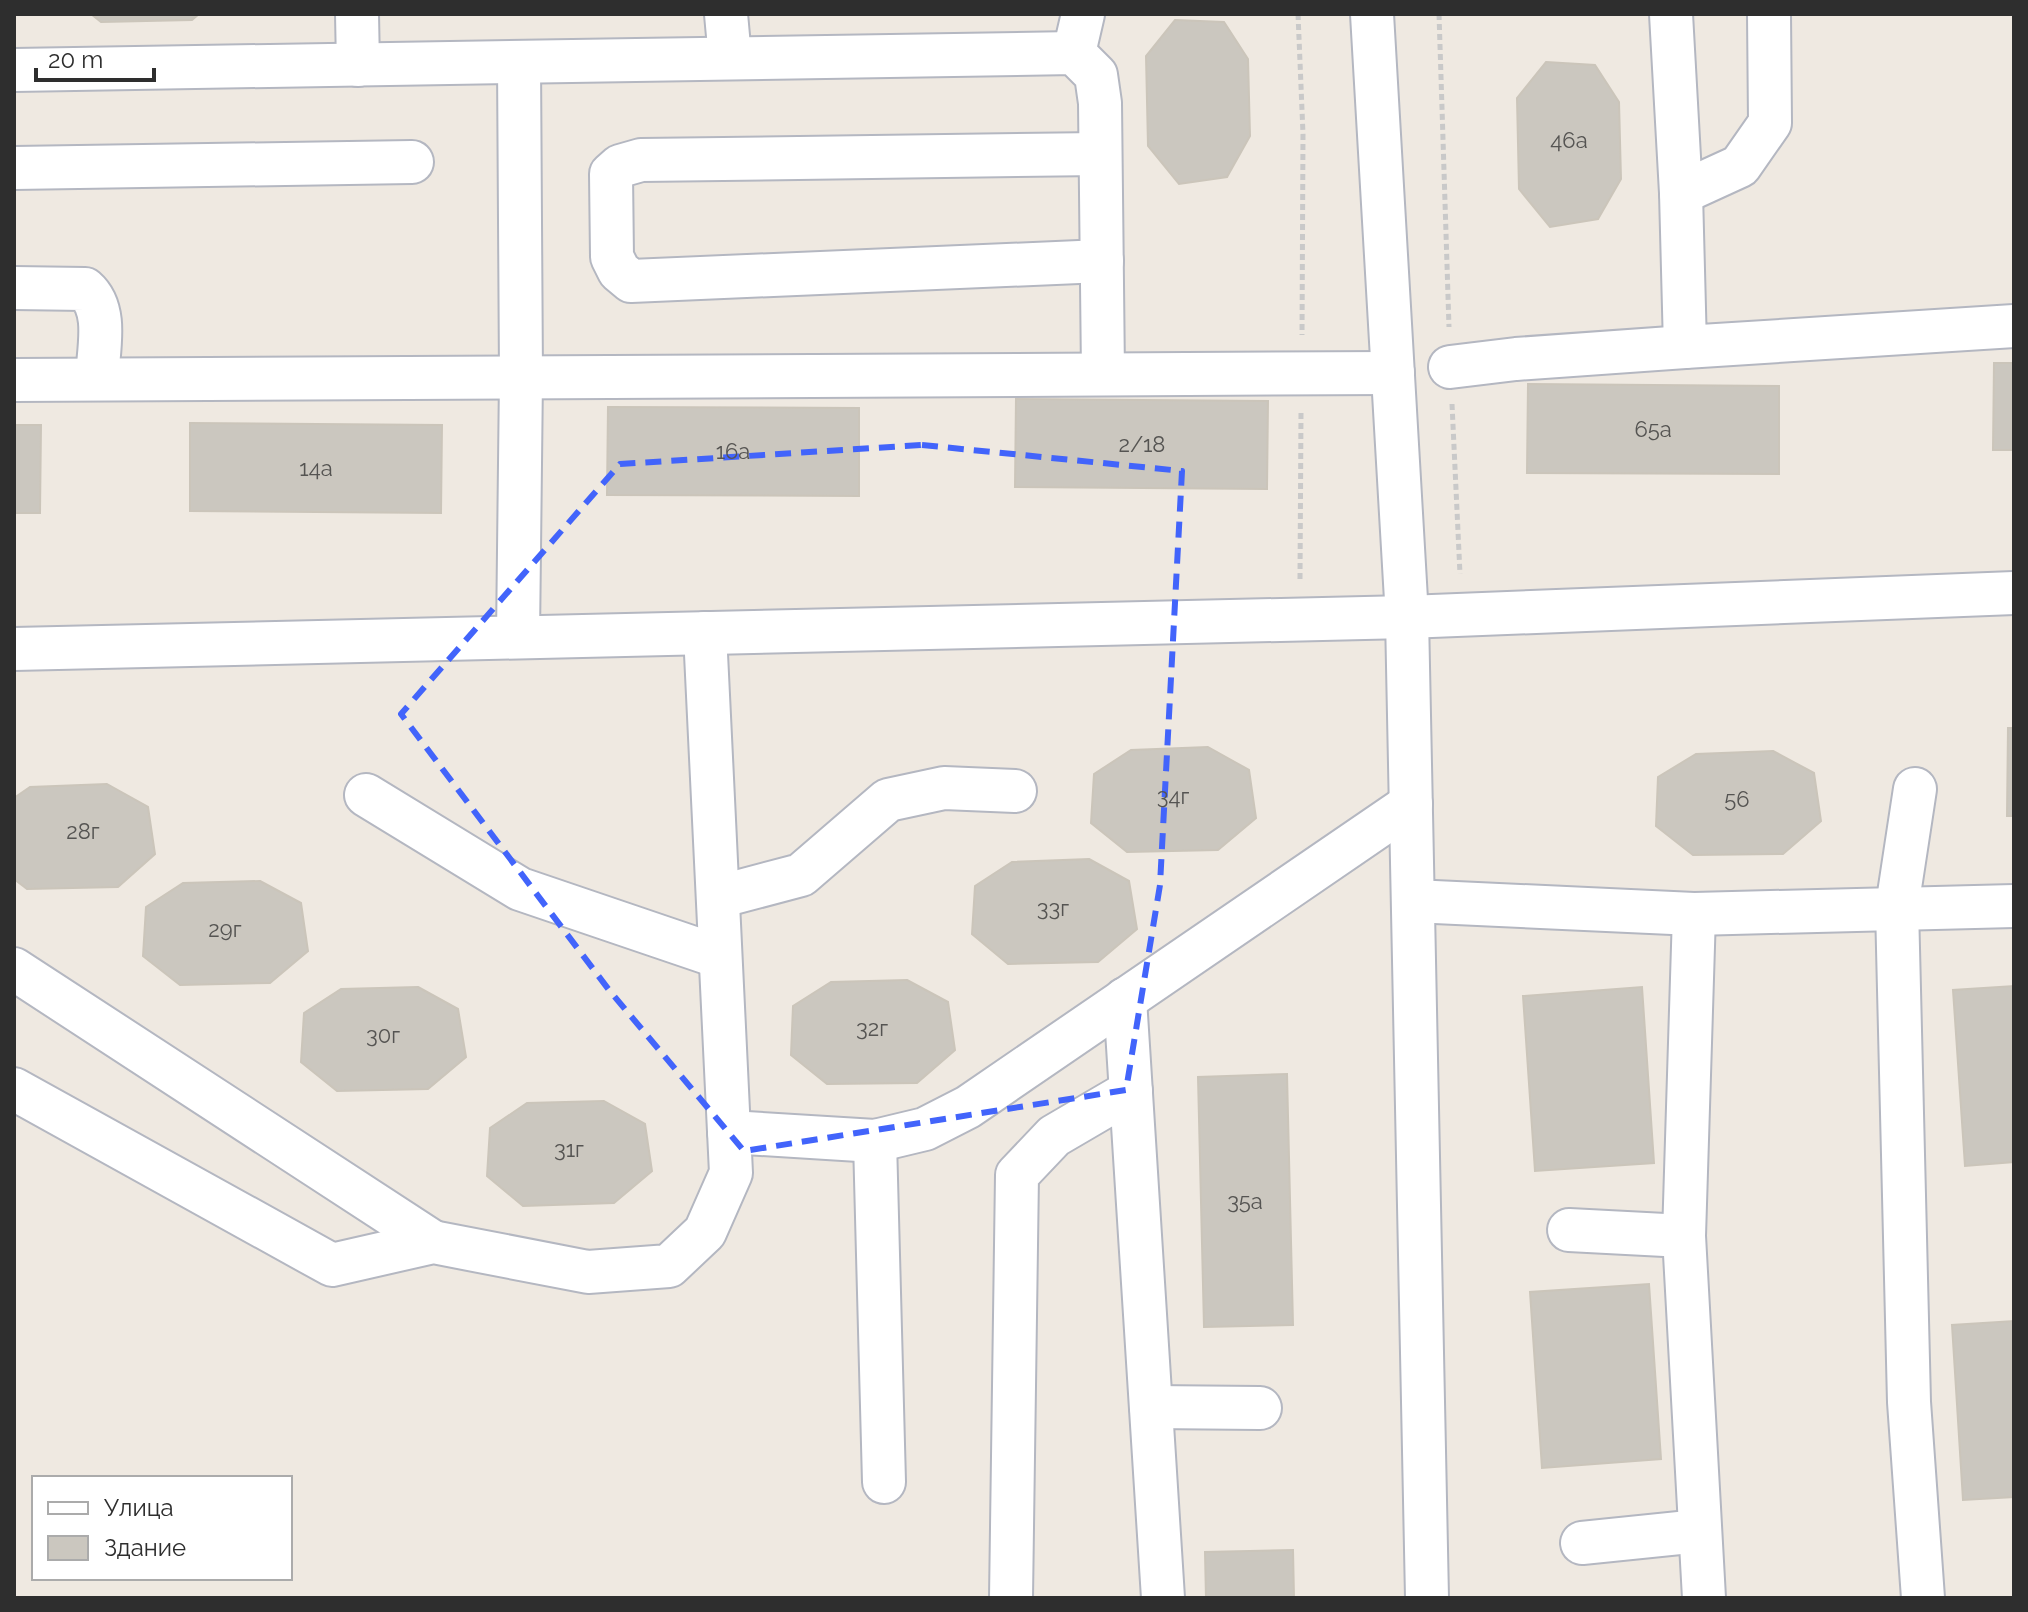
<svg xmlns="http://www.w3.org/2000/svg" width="2028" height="1612" viewBox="0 0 2028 1612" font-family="Raleway,sans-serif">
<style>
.building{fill:#cbc7bf;stroke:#cbc5ba;stroke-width:2}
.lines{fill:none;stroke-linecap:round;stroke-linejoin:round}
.minor-casing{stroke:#b4b7c1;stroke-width:46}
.path{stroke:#c9c9c9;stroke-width:5;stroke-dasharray:6 4;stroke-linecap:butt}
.minor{stroke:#fff;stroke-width:42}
.marked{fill:none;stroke:#4264fb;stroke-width:6;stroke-dasharray:16 10;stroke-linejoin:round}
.labels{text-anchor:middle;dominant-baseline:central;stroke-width:8;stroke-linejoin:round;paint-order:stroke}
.number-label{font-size:22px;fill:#555452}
</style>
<rect width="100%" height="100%" fill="#efe9e1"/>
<g class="building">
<path d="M91 14H199L192 20 101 22Z"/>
<path d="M1175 20 1224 22 1248 59 1250 136 1227 177 1179 184 1148 146 1146 56Z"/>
<path d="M1546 62 1595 65 1619 102 1621 179 1598 219 1550 227 1519 189 1517 98Z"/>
<path d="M1994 363H2014V450H1993Z"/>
<path d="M1528 384 1779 386V474L1527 473Z"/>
<path d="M1016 399 1268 401 1267 489 1015 487Z"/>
<path d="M608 407 859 408V496L607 495Z"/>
<path d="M190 423 442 425 441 513 190 511Z"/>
<path d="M14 425H41L40 513H14Z"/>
<path d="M2008 728H2014V816H2007Z"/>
<path d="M1208 747 1249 770 1256 818 1218 850 1127 852 1091 823 1094 774 1131 750Z"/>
<path d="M1773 751 1814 773 1821 821 1783 854 1693 855 1656 826 1658 777 1696 754Z"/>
<path d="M107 784 148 807 155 854 118 887 27 889 14 879V798L30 787Z"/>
<path d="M1089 859 1129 881 1137 929 1098 962 1008 964 972 934 975 886 1012 862Z"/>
<path d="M260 881 301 903 308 951 270 983 180 985 143 956 146 907 183 883Z"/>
<path d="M907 980 948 1002 955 1050 917 1083 827 1084 791 1055 793 1006 831 982Z"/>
<path d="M2014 986V1162L1965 1166 1953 990Z"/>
<path d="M418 987 458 1009 466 1057 428 1089 337 1091 301 1062 304 1013 341 989Z"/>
<path d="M1642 987 1654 1163 1535 1171 1523 996Z"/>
<path d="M1287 1074 1293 1325 1204 1327 1198 1077Z"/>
<path d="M604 1101 645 1124 652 1171 614 1203 523 1206 487 1176 490 1128 527 1103Z"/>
<path d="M1649 1284 1661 1459 1542 1468 1530 1292Z"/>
<path d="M2014 1321V1497L1963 1500 1952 1325Z"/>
<path d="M1293 1550 1294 1598H1206L1205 1552Z"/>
</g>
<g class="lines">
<defs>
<g id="minor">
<path d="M357 14 358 65"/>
<path d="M726 14 730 58"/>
<path d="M1372 14 1407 617 1427 1598"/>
<path d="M1671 14 1681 193 1685 347 2014 326"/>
<path d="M1074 53 1083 14"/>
<path d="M14 70 1074 53 1096 75 1100 103 1103 374"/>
<path d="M1100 154 641 160 620 166 611 174 612 257 619 271 631 281 1102 261"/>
<path d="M14 168 412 162"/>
<path d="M1681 193 1740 166 1770 123 1769 14"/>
<path d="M14 288 85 289C109 310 98 350 97 379"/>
<path d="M1450 367 1516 359 1685 347"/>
<path d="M14 380 1393 373"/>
<path d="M518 637 521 377 519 62"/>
<path d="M14 649 1407 617 2014 593"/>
<path d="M1915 789 1897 907 1909 1402 1923 1598"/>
<path d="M366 795 520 889 720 957"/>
<path d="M718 897 801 875 888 800 944 788 1015 791"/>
<path d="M1413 901 1694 914 2014 906"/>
<path d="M1694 914 1684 1236 1704 1598"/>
<path d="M14 969 433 1242"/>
<path d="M1125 999 1163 1598"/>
<path d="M14 1089 332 1265 433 1242 588 1272 669 1266 705 1232 731 1173 705 633"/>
<path d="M729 1132 875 1141 925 1129 968 1107 1411 804"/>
<path d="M875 1141 884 1482"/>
<path d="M1569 1230 1684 1236"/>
<path d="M1151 1407 1260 1408"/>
<path d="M1582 1543 1699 1531"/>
<path d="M1011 1598 1017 1175 1054 1136 1131 1091"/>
</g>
</defs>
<use href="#minor" class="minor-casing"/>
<g class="path">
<path d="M1298 14 1303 134 1302 335"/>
<path d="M1439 14 1449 327"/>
<path d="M1452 404 1460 574"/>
<path d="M1300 579 1301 413"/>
</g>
<use href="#minor" class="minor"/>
</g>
<path class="marked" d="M922 445 1182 471 1160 885 1126 1090 744 1151 609 990 401 714 620 464Z"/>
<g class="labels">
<g class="number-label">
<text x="1569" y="140">46а</text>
<text x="1653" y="429">65а</text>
<text x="1142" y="444">2/18</text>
<text x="733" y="451">16а</text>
<text x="316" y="468">14а</text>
<text x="1173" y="796">34г</text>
<text x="1737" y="799">56</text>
<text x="83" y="831">28г</text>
<text x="1053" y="908">33г</text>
<text x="225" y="929">29г</text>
<text x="872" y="1028">32г</text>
<text x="383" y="1035">30г</text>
<text x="569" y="1149">31г</text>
<text x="1245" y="1201">35а</text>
</g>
</g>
<rect width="2028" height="1612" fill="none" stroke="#2e2e2e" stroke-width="32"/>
<rect x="32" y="1476" width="260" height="104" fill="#ffffff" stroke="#ababab" stroke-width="2"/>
<rect x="48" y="1502" width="40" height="12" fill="#ffffff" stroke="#ababab" stroke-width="2"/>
<text x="104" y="1516" font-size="24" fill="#2e2e2e">Улица</text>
<rect x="48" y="1536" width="40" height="24" fill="#cbc7bf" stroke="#ababab" stroke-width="2"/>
<text x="104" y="1556" font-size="24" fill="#2e2e2e">Здание</text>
<path d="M36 68v12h118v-12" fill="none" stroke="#2e2e2e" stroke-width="4"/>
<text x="48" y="68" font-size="24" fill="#2e2e2e" stroke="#ffffff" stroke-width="6" paint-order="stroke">20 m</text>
</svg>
